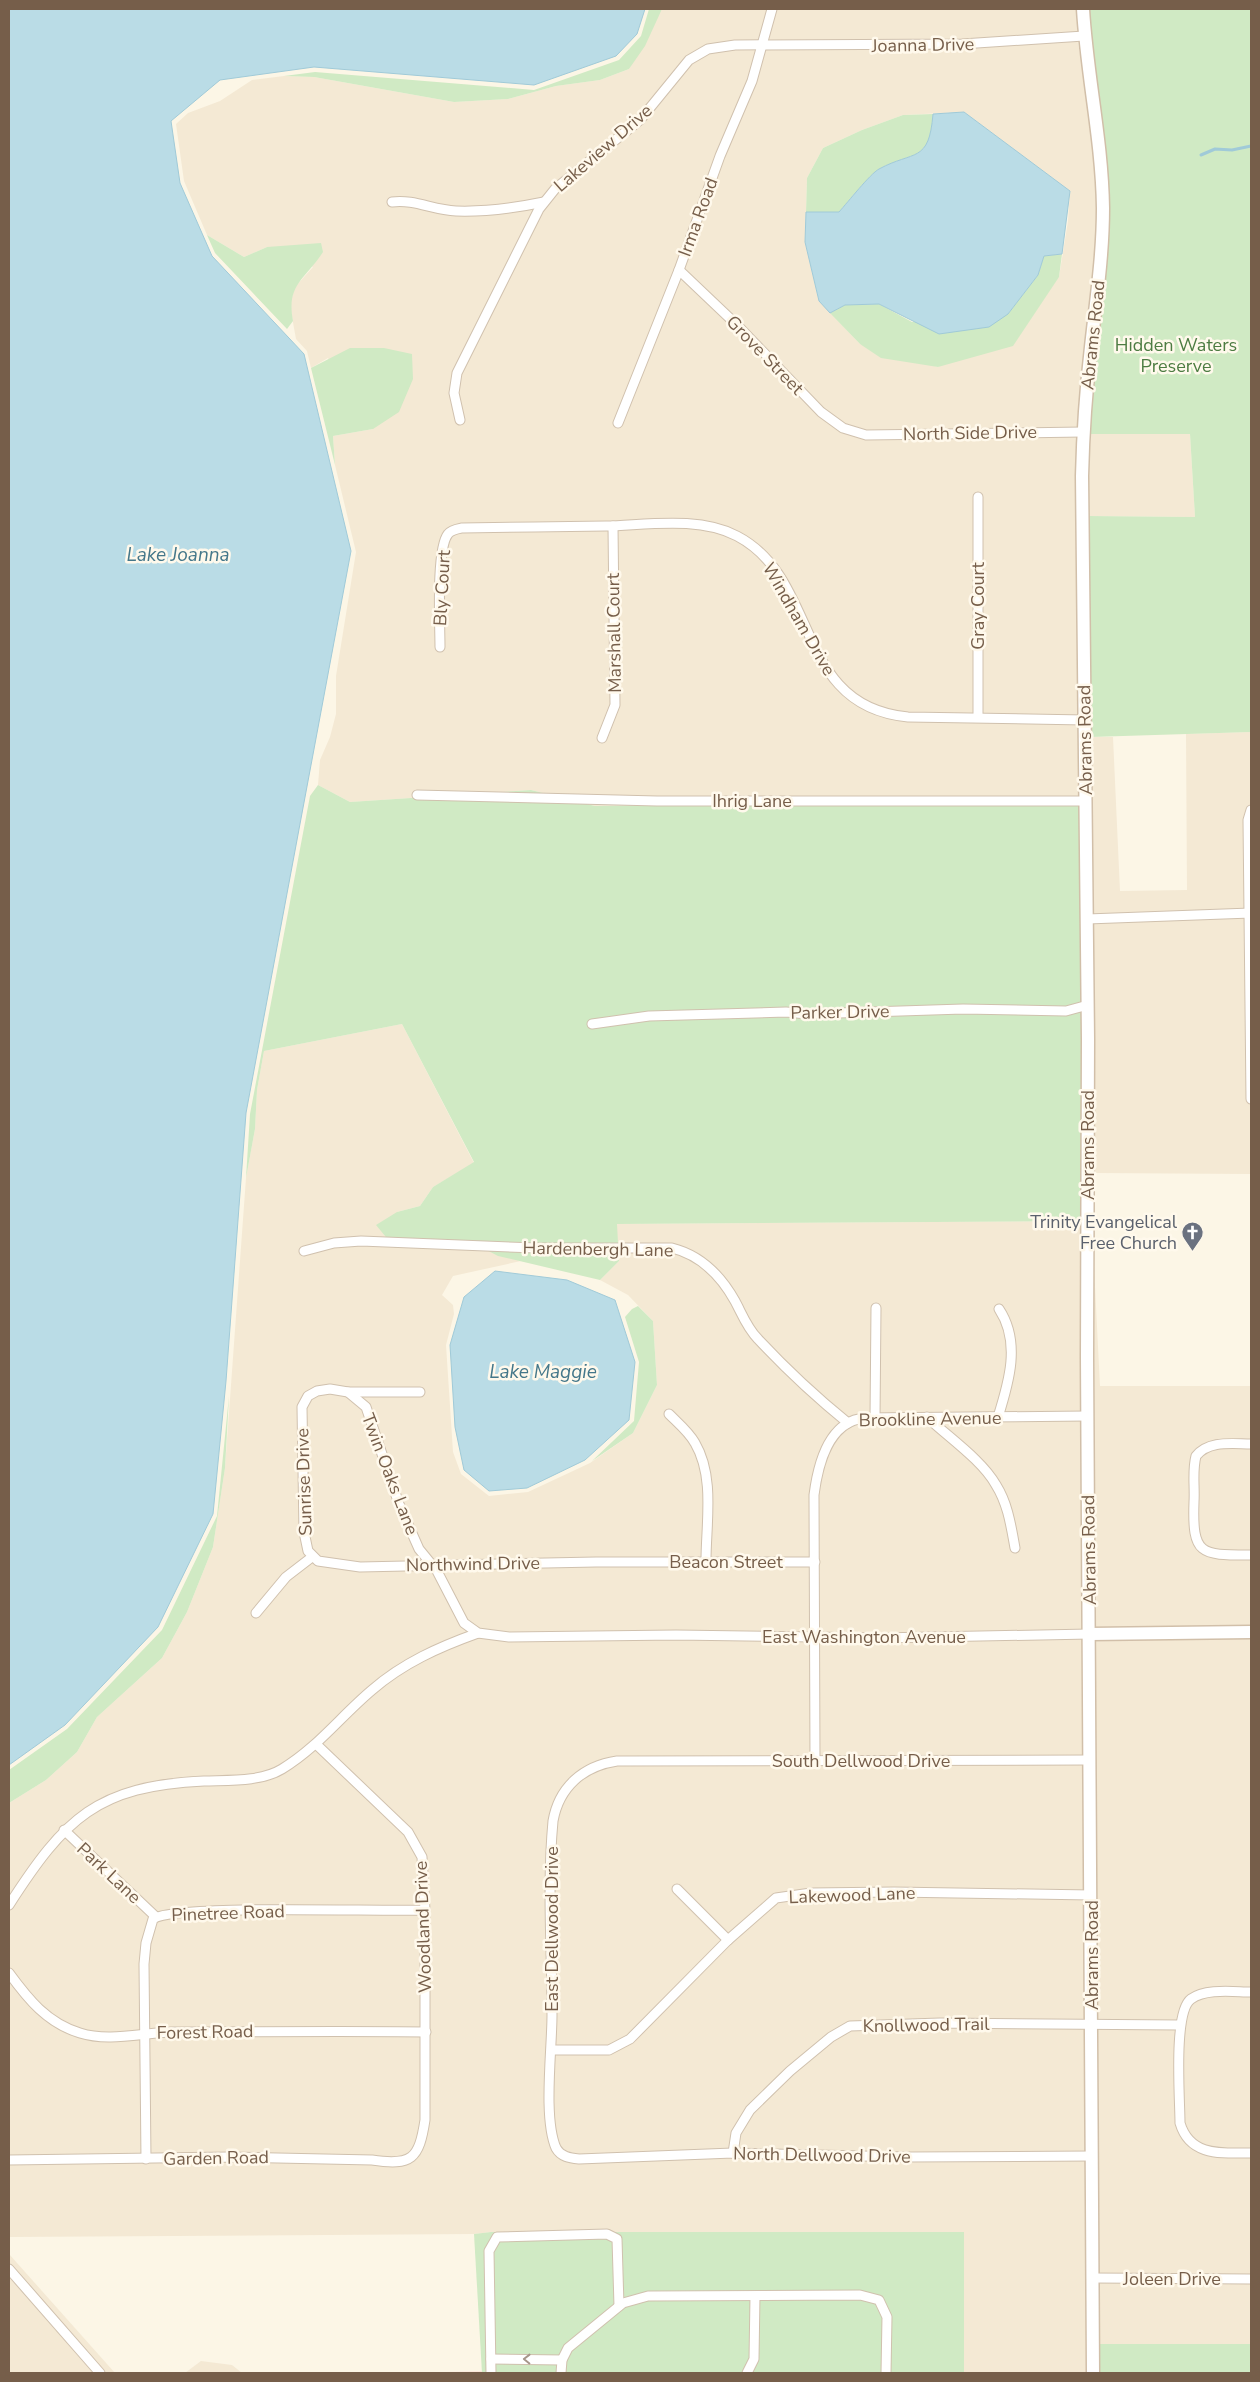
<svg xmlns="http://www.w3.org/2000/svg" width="1260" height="2382" viewBox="0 0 1260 2382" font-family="'Nunito Sans',sans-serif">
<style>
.residential{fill:#f4e9d4;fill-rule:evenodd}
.commercial{fill:#fde7da}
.green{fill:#d0eac4}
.water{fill:#badce6;stroke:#a0cad8}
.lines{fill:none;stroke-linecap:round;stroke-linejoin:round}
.stream{stroke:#a0cad8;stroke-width:3}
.street-casing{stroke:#d0c1ae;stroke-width:11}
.secondary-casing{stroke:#d1bfa9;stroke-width:15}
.street{stroke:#fff;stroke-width:9}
.secondary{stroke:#fff;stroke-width:12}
.oneway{stroke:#a69689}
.labels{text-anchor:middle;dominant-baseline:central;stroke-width:5;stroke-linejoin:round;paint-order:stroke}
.street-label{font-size:18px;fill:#765e4a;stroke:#fff9ec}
.park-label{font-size:18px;fill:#4d7c42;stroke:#fff9ec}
.worship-label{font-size:18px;fill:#5b616d;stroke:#fff9ec;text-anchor:end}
.water-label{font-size:19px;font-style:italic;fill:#44778a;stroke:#fff9ec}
</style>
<rect width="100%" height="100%" fill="#fcf6e6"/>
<g class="residential">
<path d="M662 9H1077V38L1094 130 1098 210 1096 260 1085 348 1081 799 595 806 531 790 350 802 318 785 320 760 330 737 336 714V676L356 552 335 465 333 436 373 429 328 358 311 368 307 351 296 339 290 306 294 288 313 267 267 247 244 257 207 235 184 181 176 124 188 113 220 101 252 80 284 76 314 77 454 102 508 99 556 86 600 80 629 69ZM964 112 1070 191 1068 221 1059 277 938 367 860 344 819 301 805 242 807 178 823 148 862 130 903 115Z"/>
<path d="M1088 434H1190L1195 517 1088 516Z"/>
<path d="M1251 732V1174L1093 1173 1091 737H1113L1120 891 1187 890 1186 734Z"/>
<path d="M402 1024 474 1163 433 1187 420 1206 397 1212 498 1255 521 1261 453 1276 442 1295 453 1305 454 1314 446 1345 453 1452 461 1474 489 1496 528 1492 590 1463 633 1433 657 1385 653 1321 628 1295 600 1280 619 1261 616 1224 1083 1221 1088 2373H964V2232H491L474 2234 9 2237V1803L46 1780 77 1752 97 1717 162 1658 187 1612 213 1547 225 1468 246 1178 255 1129 257 1090 264 1051Z"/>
<path d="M1092 1227 1100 1386H1251V1627L1095 1628Z"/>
<path d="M1251 1638V2344H1098L1095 1640Z"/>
<path d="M9 2254 115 2373H9Z"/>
<path d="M201 2361 232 2365 242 2373H185Z"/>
</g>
<path class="commercial" d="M482 2371V2373H405Z"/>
<g class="green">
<path d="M649 9H662L645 46 629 69 600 80 556 86 508 99 454 102 314 77 284 76 315 72 534 90 619 60 641 36Z"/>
<path d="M1088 9H1251V732L1091 737 1088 516 1195 517 1190 434H1088L1100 330 1107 170Z"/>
<path d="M933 114C929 164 914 150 879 169 870 174 848 202 839 212H806L807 178 823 148 862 130 903 115Z"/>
<path d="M207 235 244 257 267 247 321 243 323 252C305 280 286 284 293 321L287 329 215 253Z"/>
<path d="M1062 254 1059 277 1013 346 938 367 881 358 860 344 830 313 845 305 879 304 912 322 1008 314 1038 275 1044 256Z"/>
<path d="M350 348H384L412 354 413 379 399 412 373 429 333 436 335 465 311 368Z"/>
<path d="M318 785 350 802 531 790 595 806 1081 799 1083 1221 617 1224 619 1261 600 1280 498 1256 473 1243 395 1248 376 1225 397 1212 420 1206 433 1187 474 1162 402 1024 264 1051 257 1090 255 1129 246 1178 250 1114 310 796Z"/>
<path d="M638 1306 653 1321 657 1385 633 1433 592 1461 634 1421 639 1362 625 1317 632 1309Z"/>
<path d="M229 1396 225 1468 213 1547 187 1612 162 1658 97 1717 77 1752 46 1780 9 1803V1770L67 1729 162 1630 217 1516Z"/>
<path d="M491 2232H964V2373H482L474 2234Z"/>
<rect x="1098" y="2344" width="153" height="29"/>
</g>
<g class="water">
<path d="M9 9H645L637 34 616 56 534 85 314 67 220 80 171 121 180 183 212 256 304 354 351 551 246 1113 226 1381 213 1514 158 1627 65 1725 9 1765Z"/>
<path d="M964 112 1070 191 1062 254 1044 256 1038 275 1008 314 989 327 939 334 879 304 845 305 830 313 819 301 805 242 806 212H839C848 202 870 174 879 169 914 150 929 164 933 114Z"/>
<path d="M495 1271 567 1280 615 1300 635 1362 629 1420 585 1460 527 1488 489 1491 464 1470 455 1427 450 1345 464 1297Z"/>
</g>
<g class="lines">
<path class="stream" d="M1201 155 1215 149 1232 150 1251 146"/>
<defs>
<g id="street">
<path d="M392 202C414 199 433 210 456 211 485 212 515 208 544 202"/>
<path d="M679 270 740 328 821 412 843 428 866 435 1083 432"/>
<path d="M460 420 454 393 457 373 539 209 555 189 640 120 689 60 708 49 735 45 962 44 1084 36"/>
<path d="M618 423 679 270 720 156 752 81 772 9"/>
<path d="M978 497V716"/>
<path d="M440 647C440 625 436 549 448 534 451 530 457 529 462 528 510 527 558 527 606 526 647 525 699 516 737 536 821 580 793 706 908 717L1085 720"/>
<path d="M602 738 615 705 613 526"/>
<path d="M417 795 657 801H1086"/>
<path d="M1251 810 1248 820 1251 1099"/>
<path d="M1087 919 1251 913"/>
<path d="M592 1024 649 1016 786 1012 807 1014 963 1009 1066 1011 1088 1005"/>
<path d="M304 1251 334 1243 361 1241 536 1248H672C700 1255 721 1276 735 1301 742 1314 747 1328 758 1339 786 1369 816 1397 848 1423"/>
<path d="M348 1392 366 1407 399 1504 419 1549 437 1571 464 1623 478 1633 509 1637 676 1635 879 1638 1090 1634"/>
<path d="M420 1392H348L330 1389 317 1391 308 1396 302 1407 304 1532 308 1551 318 1561 360 1567 596 1562H815"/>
<path d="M669 1414C678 1423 689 1432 695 1443 715 1477 706 1523 706 1561"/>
<path d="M927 1417C948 1437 982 1460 996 1485 1008 1504 1011 1526 1015 1548"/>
<path d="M998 1417C1009 1382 1021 1342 999 1309"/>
<path d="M875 1418 876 1308"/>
<path d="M1251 1444C1232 1444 1209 1440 1196 1456 1192 1471 1195 1486 1194 1502 1192 1556 1201 1555 1251 1555"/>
<path d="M256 1613 286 1577 312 1557"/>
<path d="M1089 1760 617 1761C583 1766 559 1787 553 1821 547 1886 552 1950 552 2015 552 2050 543 2118 556 2148 561 2157 570 2158 579 2159L733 2153 906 2157 1092 2156"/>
<path d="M815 1761 814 1495C818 1464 828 1422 864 1418L1088 1416"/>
<path d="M64 1830 156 1917"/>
<path d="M677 1889 728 1940"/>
<path d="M9 1905C65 1818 97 1786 204 1781 228 1780 261 1782 282 1769 317 1748 341 1716 372 1690 403 1663 439 1647 478 1633"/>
<path d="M9 1973C28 1999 47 2023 80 2033 108 2042 141 2033 171 2032 256 2032 341 2031 426 2032"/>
<path d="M1251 1992C1234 1992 1206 1988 1191 1999 1173 2012 1180 2099 1180 2123 1190 2157 1222 2153 1251 2153"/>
<path d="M552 2050H609L630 2039 728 1940 776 1898 811 1893 894 1892 1091 1895"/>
<path d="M733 2153 736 2133 750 2110 790 2071 831 2037 850 2026 940 2023 1180 2025"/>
<path d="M146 2159 144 1964 146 1943 153 1919C172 1904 386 1912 425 1910"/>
<path d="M9 2160 228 2157 372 2160C412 2166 419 2159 425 2120V1910L422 1857 408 1832 317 1745"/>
<path d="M9 2269 100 2373"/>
<path d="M1093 2278 1251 2279"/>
<path d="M491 2359 562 2360"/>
<path d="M491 2373 489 2251 497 2237 607 2234 617 2239 619 2306"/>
<path d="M561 2373 562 2360 568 2348 623 2303 648 2296 860 2295 879 2300 887 2317 886 2373"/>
<path d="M747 2373 754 2359 755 2296"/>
</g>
<g id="secondary">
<path d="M1083 9C1087 76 1102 140 1103 208 1103 255 1096 301 1091 347 1086 390 1083 433 1082 476L1088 1039 1087 1358 1093 2373"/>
<path d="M1090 1634 1251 1632"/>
</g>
</defs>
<use href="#street" class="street-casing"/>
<use href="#secondary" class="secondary-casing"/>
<use href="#street" class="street"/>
<use href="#secondary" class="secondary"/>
</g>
<defs><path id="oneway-chevron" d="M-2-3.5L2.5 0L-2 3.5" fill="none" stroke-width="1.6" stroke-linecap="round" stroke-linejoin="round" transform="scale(1.25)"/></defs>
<use class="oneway" href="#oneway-chevron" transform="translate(527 2359) rotate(-179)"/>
<defs>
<symbol id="church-pin" viewBox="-11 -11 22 30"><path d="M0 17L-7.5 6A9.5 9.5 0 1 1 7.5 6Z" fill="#6b7280" stroke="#fff9ec"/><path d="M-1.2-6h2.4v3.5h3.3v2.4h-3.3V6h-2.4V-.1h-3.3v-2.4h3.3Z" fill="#fff"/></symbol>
</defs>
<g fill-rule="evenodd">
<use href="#church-pin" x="1180" y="1220" width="25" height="34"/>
</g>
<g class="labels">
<g class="street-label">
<text transform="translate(923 45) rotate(-1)">Joanna Drive</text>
<text transform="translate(603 148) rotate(-41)">Lakeview Drive</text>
<text transform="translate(698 217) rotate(-70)">Irma Road</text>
<text transform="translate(1093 335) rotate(-84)">Abrams Road</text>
<text transform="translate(765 355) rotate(46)">Grove Street</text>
<text transform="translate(970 433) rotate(-1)">North Side Drive</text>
<text transform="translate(442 588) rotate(-87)">Bly Court</text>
<text transform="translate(978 606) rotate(-90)">Gray Court</text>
<text transform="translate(799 619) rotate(60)">Windham Drive</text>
<text transform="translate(614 633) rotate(-91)">Marshall Court</text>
<text transform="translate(1085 740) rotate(-91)">Abrams Road</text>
<text x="752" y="801">Ihrig Lane</text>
<text transform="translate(840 1012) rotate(-1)">Parker Drive</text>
<text transform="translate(1088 1145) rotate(-90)">Abrams Road</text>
<text transform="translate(598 1249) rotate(1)">Hardenbergh Lane</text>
<text transform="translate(930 1419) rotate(-1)">Brookline Avenue</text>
<text transform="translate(390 1474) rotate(69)">Twin Oaks Lane</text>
<text transform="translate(304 1482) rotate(-92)">Sunrise Drive</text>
<text transform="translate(1089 1550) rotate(-91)">Abrams Road</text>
<text x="726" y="1562">Beacon Street</text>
<text transform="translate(473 1564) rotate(-1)">Northwind Drive</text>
<text x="864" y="1637">East Washington Avenue</text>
<text x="861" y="1761">South Dellwood Drive</text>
<text transform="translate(109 1873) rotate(43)">Park Lane</text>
<text transform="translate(852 1895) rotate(-2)">Lakewood Lane</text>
<text transform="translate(228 1913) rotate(-2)">Pinetree Road</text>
<text transform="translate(423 1927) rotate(-92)">Woodland Drive</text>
<text transform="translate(552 1929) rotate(-90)">East Dellwood Drive</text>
<text transform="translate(1092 1955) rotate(-90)">Abrams Road</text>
<text transform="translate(926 2025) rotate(-1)">Knollwood Trail</text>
<text transform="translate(205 2032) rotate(-1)">Forest Road</text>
<text transform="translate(822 2155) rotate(1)">North Dellwood Drive</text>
<text transform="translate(216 2158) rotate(-1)">Garden Road</text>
<text x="1172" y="2279">Joleen Drive</text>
</g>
<g class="park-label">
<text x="1176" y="345">Hidden Waters<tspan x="1176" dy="21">Preserve</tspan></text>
</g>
<g class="worship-label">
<text x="1177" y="1222">Trinity Evangelical<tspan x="1177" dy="21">Free Church</tspan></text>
</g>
<g class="water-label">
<text x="178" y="555">Lake Joanna</text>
<text x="543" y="1372">Lake Maggie</text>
</g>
</g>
<rect width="1260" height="2382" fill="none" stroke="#765e4a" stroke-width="20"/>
</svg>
